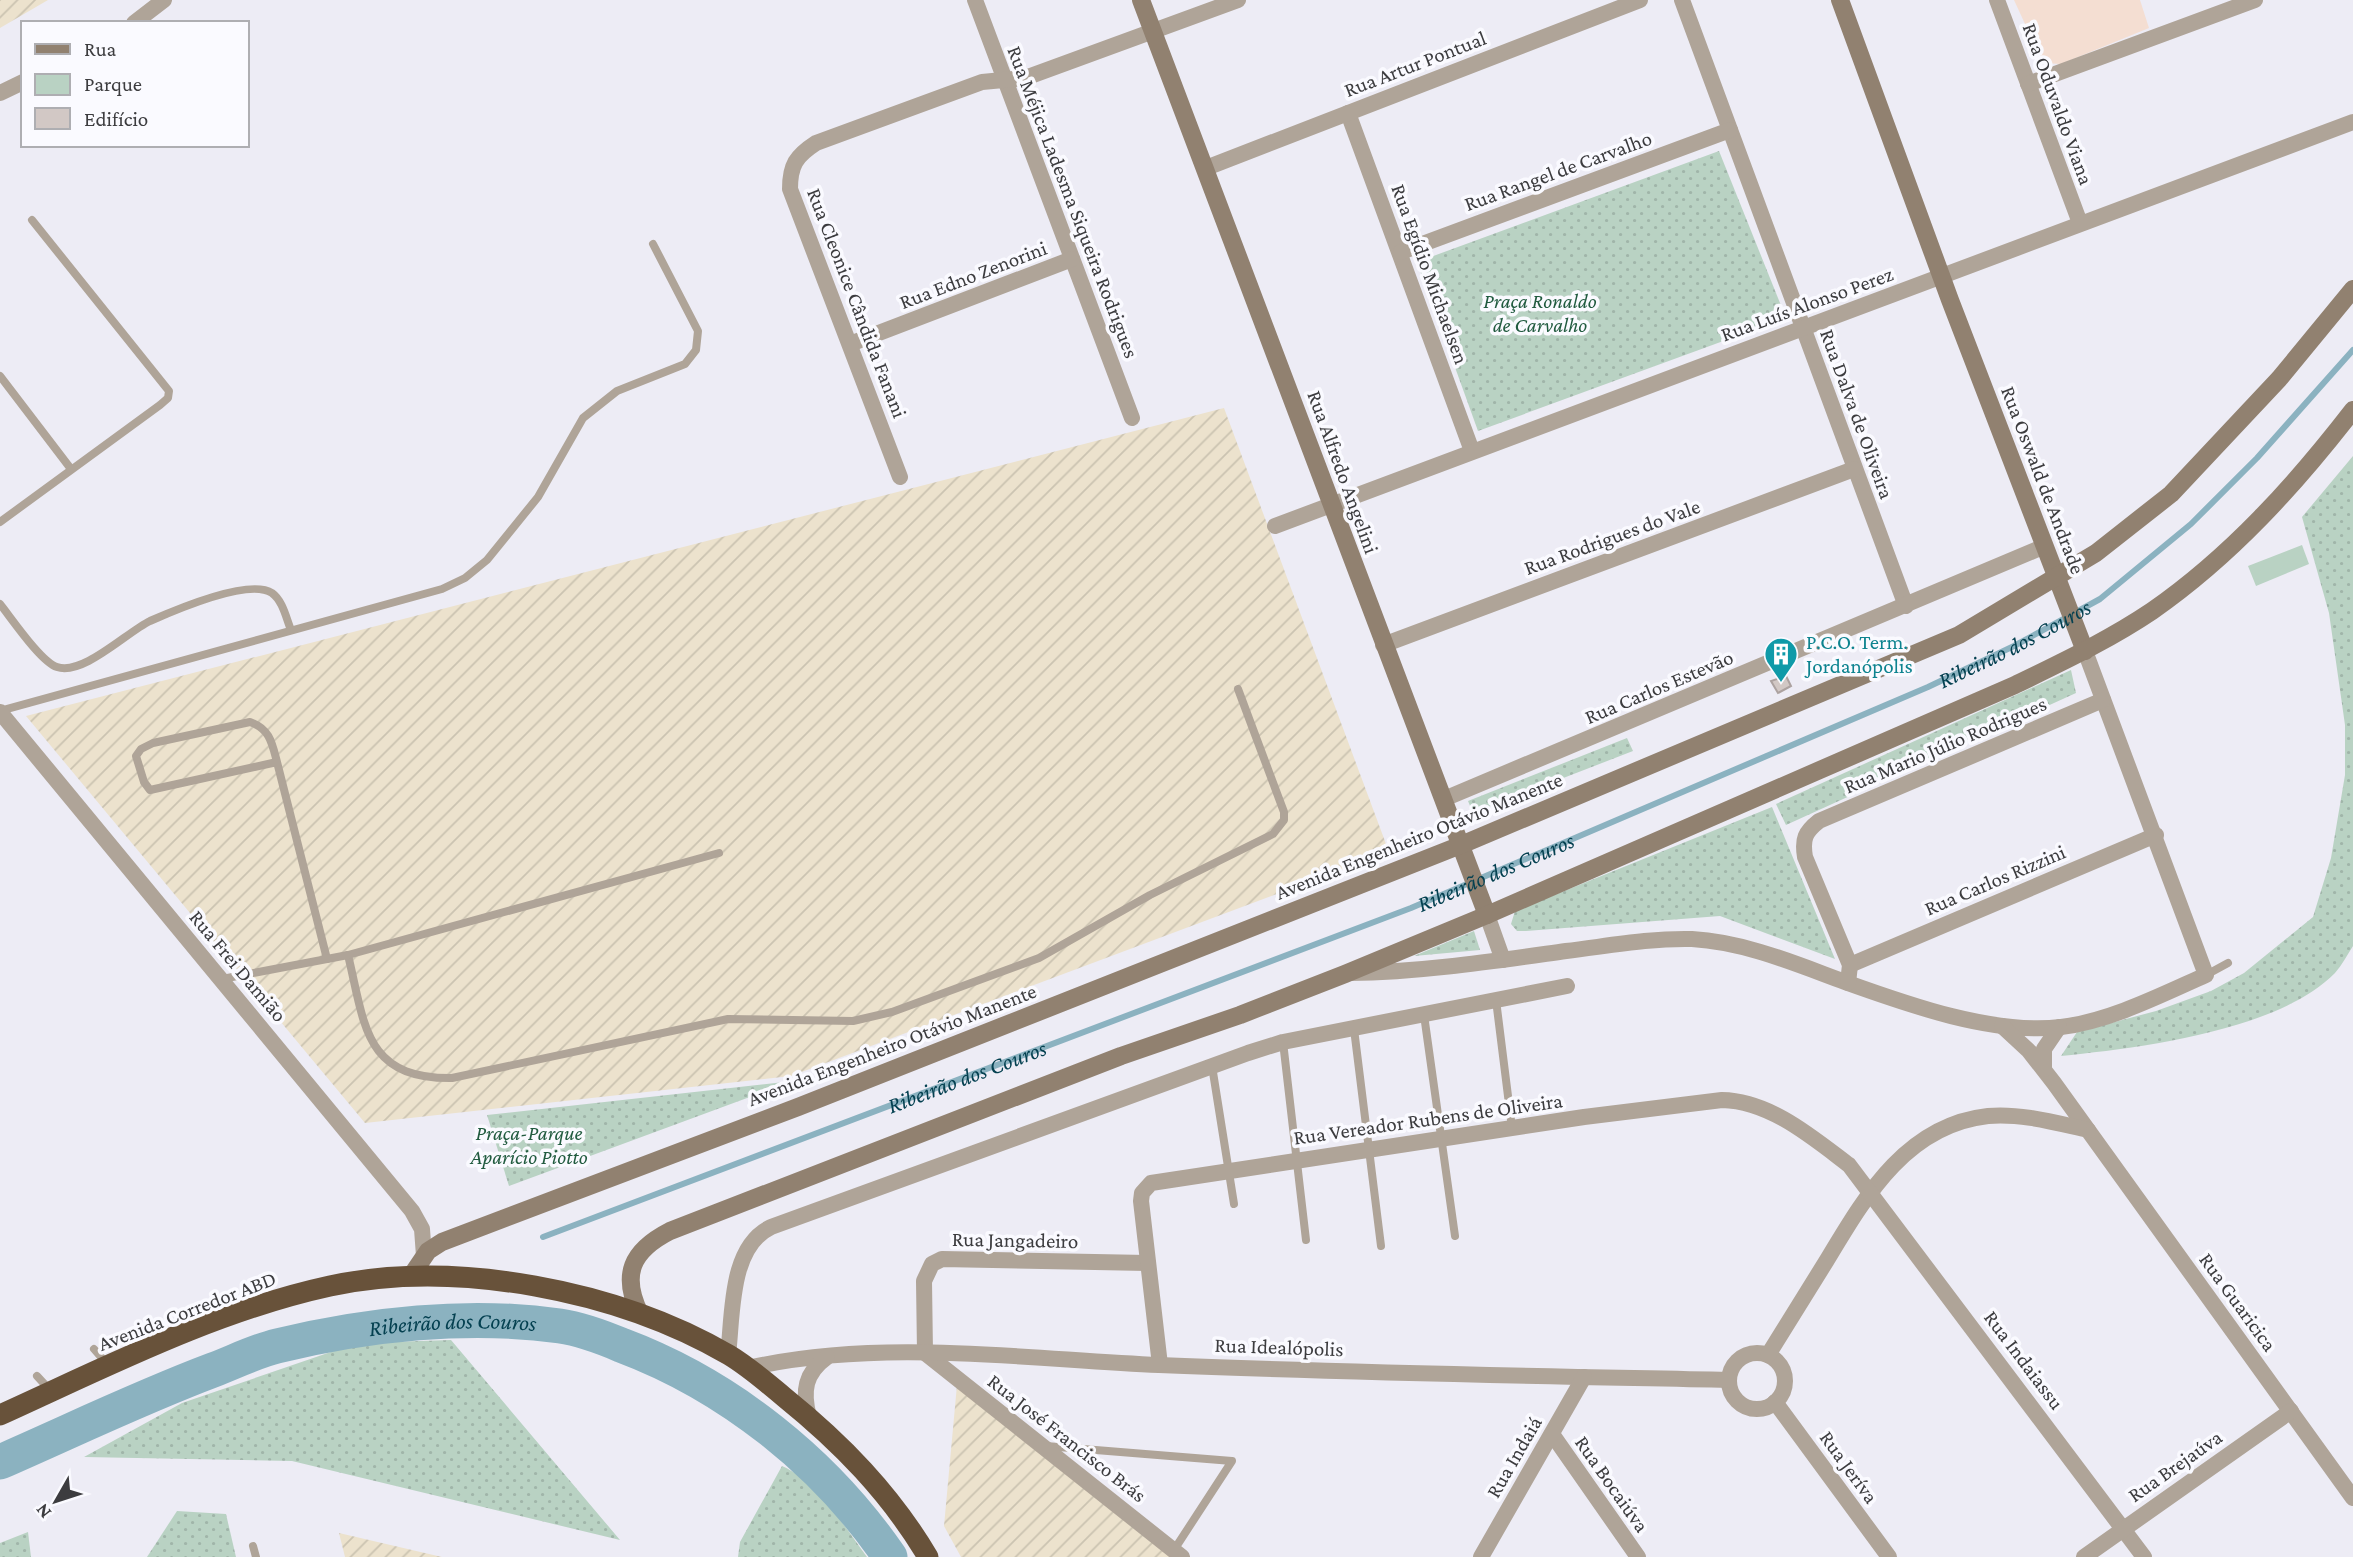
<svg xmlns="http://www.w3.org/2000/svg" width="2353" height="1557" viewBox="0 0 2353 1557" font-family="'Crimson Pro',serif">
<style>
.industrial{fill:url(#industrial-furrows)}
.education{fill:#f4ded2}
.green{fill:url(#green-dots)}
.pitch{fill:#b9d2c3}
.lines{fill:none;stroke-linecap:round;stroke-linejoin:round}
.stream{stroke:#8bb2c0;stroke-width:6}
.river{stroke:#8bb2c0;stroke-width:35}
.building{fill:#d2c8c5;stroke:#aca2a0;stroke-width:2}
.lane{stroke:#afa498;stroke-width:8}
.street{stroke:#afa498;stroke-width:16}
.secondary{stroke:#918170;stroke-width:18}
.highway{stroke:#68523a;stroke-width:21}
.labels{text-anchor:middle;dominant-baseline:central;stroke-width:7;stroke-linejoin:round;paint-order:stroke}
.street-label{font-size:21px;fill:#3c3c3f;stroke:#fafaff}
.park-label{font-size:21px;font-style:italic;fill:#215b3f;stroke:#fafaff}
.culture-label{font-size:21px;fill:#0d838f;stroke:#fafaff;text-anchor:start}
.water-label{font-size:23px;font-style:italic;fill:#044050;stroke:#fafaff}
</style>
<defs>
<pattern id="industrial-furrows" width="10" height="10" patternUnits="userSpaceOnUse" patternTransform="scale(1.75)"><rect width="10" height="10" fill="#ece2cd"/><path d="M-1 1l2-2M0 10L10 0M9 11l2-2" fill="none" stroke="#cbc3b1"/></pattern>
<pattern id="green-dots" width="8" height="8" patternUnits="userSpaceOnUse" patternTransform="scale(1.75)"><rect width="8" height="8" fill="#b9d2c3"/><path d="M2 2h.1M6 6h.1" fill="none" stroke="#a0b5a9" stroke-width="1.8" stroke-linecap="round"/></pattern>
</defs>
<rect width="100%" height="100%" fill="#edecf5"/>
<g class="industrial">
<path d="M0 0H48L0 28Z"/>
<path d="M1224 408 1389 852 791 1076 365 1123 26 716Z"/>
<path d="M957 1385 1173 1557H961L944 1526Z"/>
<path d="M339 1533 442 1557H345Z"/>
</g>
<path class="education" d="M2014 0H2140L2149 28 2061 64 2043 63Z"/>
<g class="green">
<path d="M1719 151 1786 318 1478 431 1417 262Z"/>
<path d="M2353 456V946C2347 955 2342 965 2335 973 2278 1031 2139 1048 2061 1056L2077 1032 2156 1011 2211 991 2244 973 2313 917 2331 858 2345 775V725L2329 613 2302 517Z"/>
<path d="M2071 670 2076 693 1786 825 1776 804Z"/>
<path d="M1627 738 1633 751 1473 813 1468 801Z"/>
<path d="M1772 807 1835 959 1720 916 1526 931H1517L1511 924 1515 911Z"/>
<path d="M1474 931 1480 950 1414 956Z"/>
<path d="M793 1081 509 1186 487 1115Z"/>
<path d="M451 1340 620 1540 292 1461 84 1457 182 1403 357 1343Z"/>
<path d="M782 1466C820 1483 843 1525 867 1557H738L740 1542Z"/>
<path d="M177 1511 226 1514 236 1557H147Z"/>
<path d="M28 1532 31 1557H0V1543Z"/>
</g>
<path class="pitch" d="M2302 545 2309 564 2256 586 2248 566Z"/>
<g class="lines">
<path class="stream" id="s1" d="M543 1237 1411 908 1928 687 2014 646 2100 599 2191 524 2257 458 2353 350"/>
<path class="river" id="s2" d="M0 1462C71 1431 141 1397 213 1370 234 1362 256 1351 277 1346 367 1324 469 1313 560 1326 580 1329 602 1337 621 1345 728 1385 825 1462 890 1557"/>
</g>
<path class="building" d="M1786 676 1791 686 1778 693 1771 681Z"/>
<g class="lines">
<g class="lane">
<path d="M0 376 71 469"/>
<path d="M0 522 160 405 168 398 169 391 32 220"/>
<path d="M0 604C12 619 41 662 57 667 83 676 127 632 150 621 175 610 249 578 272 593 283 601 286 618 291 630"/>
<path d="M0 711 442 589 465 578 487 560 538 497 583 418 617 391 685 364 696 350 698 331 653 244"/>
<path d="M277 762 150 790 144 782 136 756 141 749 153 743 250 722C270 729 272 743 277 762L327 959"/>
<path d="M348 955C365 1025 364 1079 452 1078L728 1019 853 1021 892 1012 1039 958 1150 895 1273 834 1284 820V812L1238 689"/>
<path d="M2206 975 2228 963"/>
<path d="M222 979 348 955 719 853"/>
<path d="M1496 1000 1512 1128"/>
<path d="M1424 1015 1455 1236"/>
<path d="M1354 1029 1381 1246"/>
<path d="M1283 1042 1306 1240"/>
<path d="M1212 1066 1234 1204"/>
<path d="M94 1349 107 1364"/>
<path d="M37 1376 49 1389"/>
<path d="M1046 1446 1232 1461 1174 1550"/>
<path d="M253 1546 256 1557"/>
</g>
<g class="street">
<path d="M975 0 1132 418"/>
<path d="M1682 0 1906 606"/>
<path d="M1997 0 2080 223"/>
<path d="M134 23 164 0"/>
<path d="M2028 84 2255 0"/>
<path d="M0 93 23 82"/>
<path d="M1348 113 1472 451"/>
<path d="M1206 168 1640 0"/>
<path d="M1401 252 1730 130"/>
<path d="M850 344 1072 259"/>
<path d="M900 477 790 189C790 165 796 156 816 143L982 82 1025 78 1238 0"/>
<path d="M1275 526 2353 122"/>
<path d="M1383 645 1854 469"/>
<path d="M0 712 412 1211 422 1229 424 1256"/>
<path d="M1444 799 2045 546"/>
<path d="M1487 915 1503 960"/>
<path d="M1850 965 2156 835"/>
<path d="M1350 973C1422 972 1494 961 1566 951 1608 946 1649 938 1692 939 1745 942 1796 964 1845 982 1909 1005 1993 1035 2061 1027 2110 1021 2161 995 2206 975L2085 651"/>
<path d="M1848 983 1850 965 1805 857C1802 839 1805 832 1819 821L2103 700"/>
<path d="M2002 1026 2029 1051 2054 1083 2353 1498"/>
<path d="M2044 1069V1049L2059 1027"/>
<path d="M1147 1263 942 1259 932 1264 924 1281 925 1353 1182 1557"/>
<circle cx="1757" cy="1381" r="28"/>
<path d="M728 1355C733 1315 729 1247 771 1227L1248 1053 1283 1042 1567 986"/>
<path d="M1768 1355C1787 1324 1807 1292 1827 1260 1865 1197 1906 1125 1988 1116 2021 1113 2056 1123 2088 1130"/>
<path d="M1160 1365 1141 1201 1142 1193 1151 1183 1584 1117 1722 1100C1770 1101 1812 1137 1849 1165L2144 1557"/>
<path d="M748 1368C882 1338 1024 1359 1159 1365 1349 1373 1539 1376 1729 1380"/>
<path d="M1775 1402 1889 1557"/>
<path d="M809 1417C802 1391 805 1373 827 1357"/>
<path d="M1552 1434 1638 1557"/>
<path d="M1481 1557 1584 1377"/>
<path d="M2084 1557 2291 1411"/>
</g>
<g class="secondary">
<path d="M1141 0 1487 915"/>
<path d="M1840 0 1950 300 2085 651"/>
<path d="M411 1276 428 1251 442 1242 798 1107 1461 845 1959 635 2096 553 2171 494 2279 379 2353 289"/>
<path d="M640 1314C621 1275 631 1251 670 1231L1121 1056 1240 1015 1345 974 1487 915 2015 685C2062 662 2109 640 2152 611 2231 556 2295 485 2353 410"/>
</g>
<path class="highway" d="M0 1415C106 1367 215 1311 330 1286 456 1259 617 1290 729 1355 749 1367 766 1382 784 1397 841 1443 890 1493 928 1557"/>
</g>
<defs>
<symbol id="building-pin" viewBox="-11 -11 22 30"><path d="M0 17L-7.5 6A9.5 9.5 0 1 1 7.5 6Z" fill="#0f9aa8" stroke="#fafaff"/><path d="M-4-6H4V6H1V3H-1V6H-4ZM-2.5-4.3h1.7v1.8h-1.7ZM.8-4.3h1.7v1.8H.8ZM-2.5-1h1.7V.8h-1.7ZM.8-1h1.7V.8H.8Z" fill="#fff"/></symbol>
</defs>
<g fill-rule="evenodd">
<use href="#building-pin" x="1762" y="635" width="38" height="52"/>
</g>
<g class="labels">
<g class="street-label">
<text transform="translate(1415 64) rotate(-21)">Rua Artur Pontual</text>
<text transform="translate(2058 104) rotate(70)">Rua Oduvaldo Viana</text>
<text transform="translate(1558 171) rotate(-20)">Rua Rangel de Carvalho</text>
<text transform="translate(1073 202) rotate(69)">Rua Méjica Ladesma Siqueira Rodrigues</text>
<text transform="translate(1430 274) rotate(70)">Rua Egídio Michaelsen</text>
<text transform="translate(973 275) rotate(-21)">Rua Edno Zenorini</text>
<text transform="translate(857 303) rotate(69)">Rua Cleonice Cândida Fanani</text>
<text transform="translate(1807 304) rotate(-20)">Rua Luís Alonso Perez</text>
<text transform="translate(1857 414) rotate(70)">Rua Dalva de Oliveira</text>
<text transform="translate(1343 472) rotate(70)">Rua Alfredo Angelini</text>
<text transform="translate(2043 480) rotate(69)">Rua Oswald de Andrade</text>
<text transform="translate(1612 537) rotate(-20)">Rua Rodrigues do Vale</text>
<text transform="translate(1659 687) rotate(-23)">Rua Carlos Estevão</text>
<text transform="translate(1945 745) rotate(-23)">Rua Mario Júlio Rodrigues</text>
<text transform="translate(1419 836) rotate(-22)">Avenida Engenheiro Otávio Manente</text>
<text transform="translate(1995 880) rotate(-23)">Rua Carlos Rizzini</text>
<text transform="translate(238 966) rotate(50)">Rua Frei Damião</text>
<text transform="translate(892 1045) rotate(-21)">Avenida Engenheiro Otávio Manente</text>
<text transform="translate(1428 1119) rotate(-8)">Rua Vereador Rubens de Oliveira</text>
<text transform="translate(1015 1240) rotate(1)">Rua Jangadeiro</text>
<text transform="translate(2238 1302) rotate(54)">Rua Guaricica</text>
<text transform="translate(187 1311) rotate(-21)">Avenida Corredor ABD</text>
<text transform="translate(1279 1347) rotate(2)">Rua Idealópolis</text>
<text transform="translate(2024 1360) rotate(53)">Rua Indaiassu</text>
<text transform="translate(1067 1438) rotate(38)">Rua José Francisco Brás</text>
<text transform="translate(1514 1457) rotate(-60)">Rua Indaiá</text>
<text transform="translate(2175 1466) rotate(-35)">Rua Brejaúva</text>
<text transform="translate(1849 1467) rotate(54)">Rua Jeríva</text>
<text transform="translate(1612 1484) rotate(55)">Rua Bocaiúva</text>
</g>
<g class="park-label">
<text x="1540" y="301">Praça Ronaldo<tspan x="1540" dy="24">de Carvalho</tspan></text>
<text x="529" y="1133">Praça-Parque<tspan x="529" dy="24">Aparício Piotto</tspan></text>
</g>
<g class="culture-label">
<text x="1806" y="642">P.C.O. Term.<tspan x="1806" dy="24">Jordanópolis</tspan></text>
</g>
<g class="water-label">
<text stroke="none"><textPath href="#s1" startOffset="1587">Ribeirão dos Couros</textPath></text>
<text stroke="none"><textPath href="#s1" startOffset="1020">Ribeirão dos Couros</textPath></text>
<text stroke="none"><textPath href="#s1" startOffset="453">Ribeirão dos Couros</textPath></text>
<text stroke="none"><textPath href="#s2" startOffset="478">Ribeirão dos Couros</textPath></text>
</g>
</g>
<rect x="21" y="21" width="228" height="126" fill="#fafaff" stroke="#aeaeb2" stroke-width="2"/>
<rect x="35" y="44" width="35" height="10" fill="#918170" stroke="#aeaeb2" stroke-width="2"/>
<text x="84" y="56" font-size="21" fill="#3c3c3f">Rua</text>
<rect x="35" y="74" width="35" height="21" fill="#b9d2c3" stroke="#aeaeb2" stroke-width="2"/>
<text x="84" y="91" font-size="21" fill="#3c3c3f">Parque</text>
<rect x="35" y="108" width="35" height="21" fill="#d2c8c5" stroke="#aeaeb2" stroke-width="2"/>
<text x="84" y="126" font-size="21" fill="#3c3c3f">Edifício</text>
<g transform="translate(56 1501) rotate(231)" stroke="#fafaff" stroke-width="5" paint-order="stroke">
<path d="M0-5L12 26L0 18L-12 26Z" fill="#3c3c3f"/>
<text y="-10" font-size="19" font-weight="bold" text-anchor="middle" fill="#3c3c3f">N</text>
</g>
</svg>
